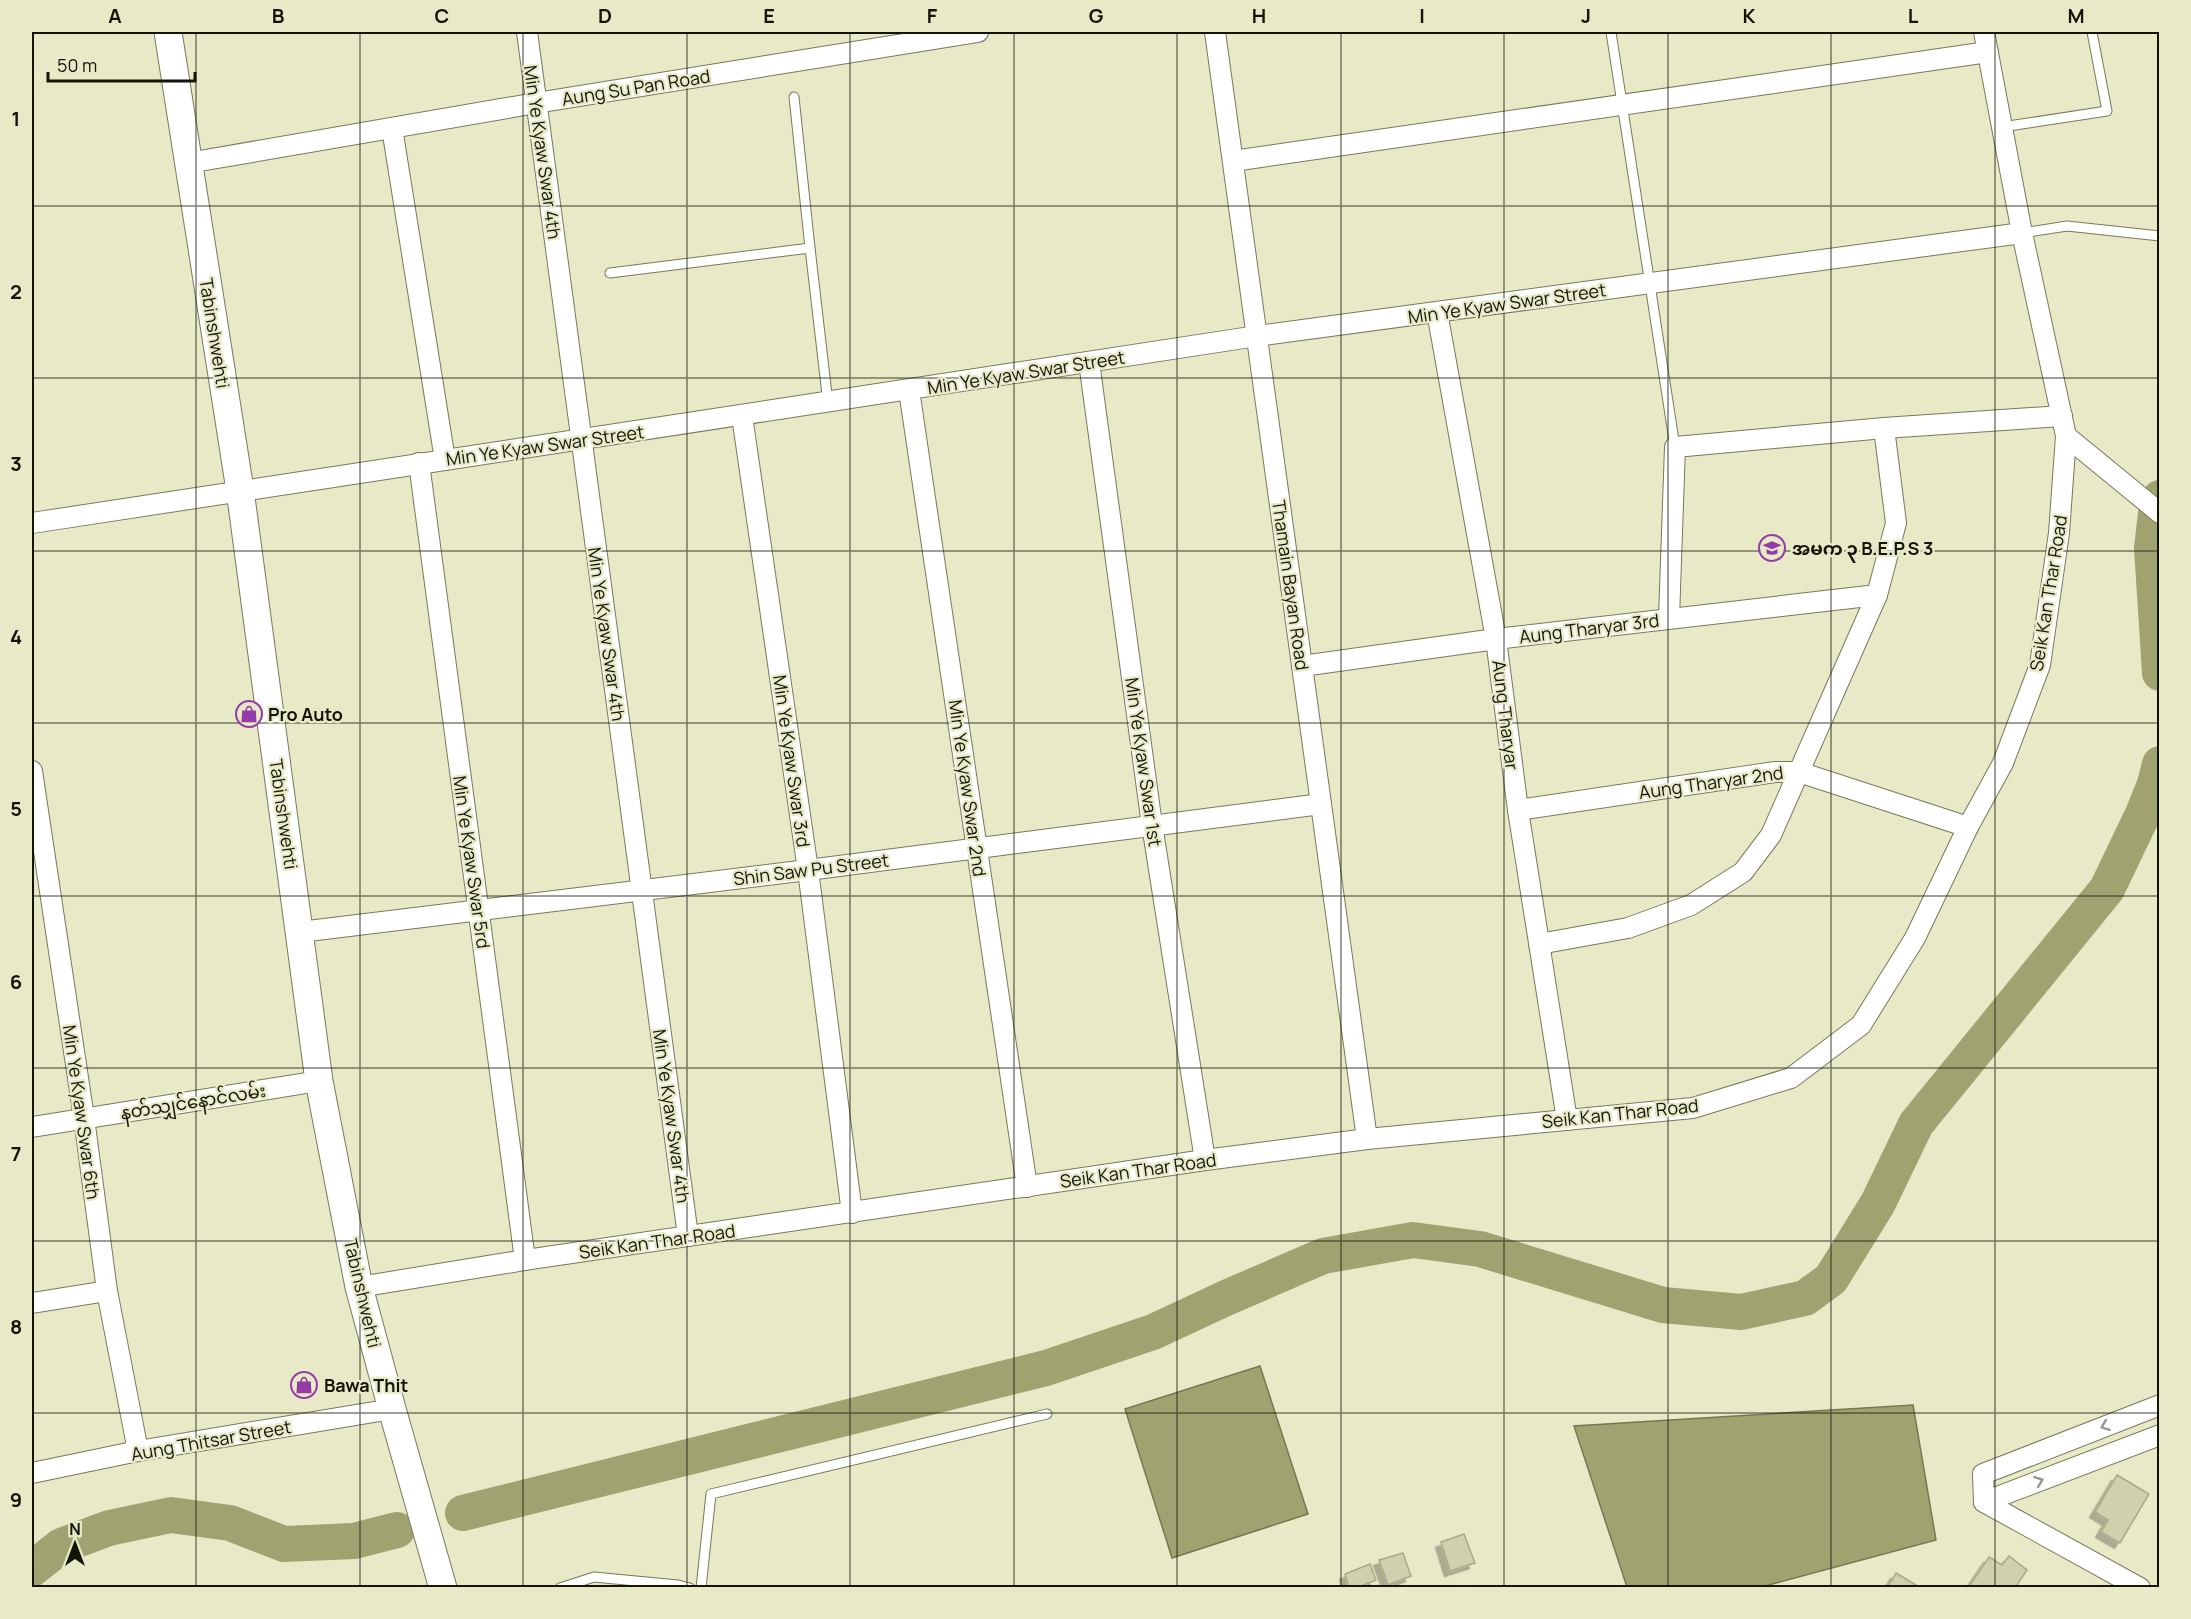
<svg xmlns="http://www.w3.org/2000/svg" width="2191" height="1619" viewBox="0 0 2191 1619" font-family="Manrope,'Noto Sans Myanmar',sans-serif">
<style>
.water{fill:#a0a370;stroke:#767851;stroke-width:1.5}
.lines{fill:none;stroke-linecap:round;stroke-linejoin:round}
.river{stroke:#a0a370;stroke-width:36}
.building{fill:#ced0ae;stroke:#a8aa89;stroke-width:1.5;filter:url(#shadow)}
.lane-casing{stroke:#77795a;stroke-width:11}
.street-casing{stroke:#77795a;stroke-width:22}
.secondary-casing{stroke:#77795a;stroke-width:29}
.lane{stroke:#fff;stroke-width:9}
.street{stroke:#fff;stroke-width:20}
.secondary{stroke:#fff;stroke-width:27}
.oneway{stroke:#959690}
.grid{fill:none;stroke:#141509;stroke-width:1.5;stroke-opacity:0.55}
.labels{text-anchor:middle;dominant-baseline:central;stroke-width:4.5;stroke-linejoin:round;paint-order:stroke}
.street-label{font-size:18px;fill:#141509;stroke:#e8eac7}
.poi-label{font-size:18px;font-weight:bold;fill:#141509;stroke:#e8eac7;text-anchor:start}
.neatline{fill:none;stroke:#141509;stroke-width:2}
.grid-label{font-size:20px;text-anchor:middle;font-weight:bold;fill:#141509}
</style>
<defs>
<filter id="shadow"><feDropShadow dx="-5.5" dy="5.5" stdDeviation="0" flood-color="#0004"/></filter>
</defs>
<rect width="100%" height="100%" fill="#e8eac7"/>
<g class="water">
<path d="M1260 1366 1308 1514 1172 1558 1125 1409Z"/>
<path d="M1913 1405 1936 1540 1761 1587H1627L1574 1426Z"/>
</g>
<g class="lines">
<g class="river">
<path d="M2160 498 2157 505 2152 548 2160 673"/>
<path d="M463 1513 1046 1368 1153 1332 1226 1298 1323 1256 1413 1240 1480 1249 1663 1305 1741 1312 1805 1298 1831 1279 1878 1203 1916 1124 2107 889 2143 814 2155 784 2160 764"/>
<path d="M32 1569 61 1546 109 1528 171 1515 230 1523 284 1544 354 1541 397 1530"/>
</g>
</g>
<g class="building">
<path d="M2117 1475 2149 1494 2120 1543 2101 1532 2108 1520 2095 1512Z"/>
<path d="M1464 1534 1475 1563 1450 1571 1441 1542Z"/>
<path d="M1403 1553 1411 1576 1388 1585 1379 1560Z"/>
<path d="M2009 1556 2027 1570 2015 1588H1968L1989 1557 2002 1565Z"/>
<path d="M1370 1564 1376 1580 1356 1588H1349L1345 1574Z"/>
<path d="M1896 1573 1921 1588H1887Z"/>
</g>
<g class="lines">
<defs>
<g id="lane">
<path d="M1611 32 1675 447"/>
<path d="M794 97 810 248"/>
<path d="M2002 127 2107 111 2092 32"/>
<path d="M2022 233 2067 226 2160 236"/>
<path d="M610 273 810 248 828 403"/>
<path d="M560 1588 594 1577 678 1585 690 1588"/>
<path d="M701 1588 711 1494 1047 1414"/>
</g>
<g id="street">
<path d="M527 32 688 1236"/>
<path d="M1215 32 1367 1139"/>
<path d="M392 128 445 460"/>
<path d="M1233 161 1988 52"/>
<path d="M188 163 536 103 978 32"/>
<path d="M1437 312 1496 639 1518 810 1567 1120"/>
<path d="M1089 362 1152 825 1205 1160"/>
<path d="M909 390 1027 1187"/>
<path d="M742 416 808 870 852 1213"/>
<path d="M2066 436 2160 513"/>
<path d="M419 463 525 1260"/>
<path d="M32 523 1257 336 2022 233"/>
<path d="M1669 618 1675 447 1884 428 2062 416"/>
<path d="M1302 666 1496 639 1877 595"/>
<path d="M32 771 84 1118 107 1291 138 1451"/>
<path d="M1518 810 1775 772H1799L1968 827"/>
<path d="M300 932 808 870 1321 804"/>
<path d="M1539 944 1628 928 1691 905 1743 872 1771 835 1877 595 1896 523 1884 428"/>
<path d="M32 1127 319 1081"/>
<path d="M359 1287 525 1260 1205 1160 1367 1139 1693 1108 1791 1078 1861 1025 1915 938 1968 827 2003 763 2040 665 2059 533 2066 436 2022 233 1984 32"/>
<path d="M32 1303 107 1291"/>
<path d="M32 1473 138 1451 392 1409"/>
<path d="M1984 1502 1983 1474 2160 1405"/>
<path d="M1984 1502 2160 1435"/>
<path d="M1984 1502 2140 1588"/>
</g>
<path id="secondary" d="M168 32 240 490 319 1081 359 1287 392 1409 443 1588"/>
</defs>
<use href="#lane" class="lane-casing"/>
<use href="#street" class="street-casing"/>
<use href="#secondary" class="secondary-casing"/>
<use href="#lane" class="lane"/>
<use href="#street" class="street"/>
<use href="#secondary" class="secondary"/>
</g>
<defs><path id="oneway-chevron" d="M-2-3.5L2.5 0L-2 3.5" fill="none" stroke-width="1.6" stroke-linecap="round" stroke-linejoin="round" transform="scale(1.5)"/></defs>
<g class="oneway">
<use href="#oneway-chevron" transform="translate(2105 1426) rotate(159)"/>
<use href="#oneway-chevron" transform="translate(2039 1481) rotate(-21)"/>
</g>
<path class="grid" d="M196 32V1588M360 32V1588M523 32V1588M687 32V1588M850 32V1588M1014 32V1588M1177 32V1588M1341 32V1588M1504 32V1588M1668 32V1588M1831 32V1588M1995 32V1588M32 206H2160M32 378H2160M32 551H2160M32 723H2160M32 896H2160M32 1068H2160M32 1241H2160M32 1413H2160"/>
<defs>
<symbol id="school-ring" viewBox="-11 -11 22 22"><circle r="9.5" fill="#e8eac7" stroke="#943ba7" stroke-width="1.5"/><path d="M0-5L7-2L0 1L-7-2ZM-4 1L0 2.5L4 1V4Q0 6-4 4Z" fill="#943ba7"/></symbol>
<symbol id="shop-ring" viewBox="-11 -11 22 22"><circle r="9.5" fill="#e8eac7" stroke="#943ba7" stroke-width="1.5"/><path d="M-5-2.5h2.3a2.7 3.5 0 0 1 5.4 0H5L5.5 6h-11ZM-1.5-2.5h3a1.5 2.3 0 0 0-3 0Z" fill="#943ba7"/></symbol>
</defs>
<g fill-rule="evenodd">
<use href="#school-ring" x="1757" y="533" width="30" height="30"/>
<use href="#shop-ring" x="234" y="699" width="30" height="30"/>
<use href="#shop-ring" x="289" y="1370" width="30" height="30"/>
</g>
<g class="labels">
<g class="street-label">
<text transform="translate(636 87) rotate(-9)">Aung Su Pan Road</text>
<text transform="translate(543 152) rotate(82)">Min Ye Kyaw Swar 4th</text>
<text transform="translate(1507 303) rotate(-8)">Min Ye Kyaw Swar Street</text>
<text transform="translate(215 333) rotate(81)">Tabinshwehti</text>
<text transform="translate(1026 372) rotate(-9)">Min Ye Kyaw Swar Street</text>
<text transform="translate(545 445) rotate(-8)">Min Ye Kyaw Swar Street</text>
<text transform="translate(1291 585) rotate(82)">Thamain Bayan Road</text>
<text transform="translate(2048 593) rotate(-81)">Seik Kan Thar Road</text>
<text transform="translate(1589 628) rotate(-7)">Aung Tharyar 3rd</text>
<text transform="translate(607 634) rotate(82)">Min Ye Kyaw Swar 4th</text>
<text transform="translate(1506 715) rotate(83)">Aung Tharyar</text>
<text transform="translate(792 761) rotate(82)">Min Ye Kyaw Swar 3rd</text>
<text transform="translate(1144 762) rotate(82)">Min Ye Kyaw Swar 1st</text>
<text transform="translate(1711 782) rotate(-8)">Aung Tharyar 2nd</text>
<text transform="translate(968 788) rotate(82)">Min Ye Kyaw Swar 2nd</text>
<text transform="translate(284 814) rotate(82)">Tabinshwehti</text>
<text transform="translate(472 862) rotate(82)">Min Ye Kyaw Swar 5rd</text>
<text transform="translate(811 869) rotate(-7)">Shin Saw Pu Street</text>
<text transform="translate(193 1101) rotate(-9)">နတ်သျှင်နောင်လမ်း</text>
<text transform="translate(82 1112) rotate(82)">Min Ye Kyaw Swar 6th</text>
<text transform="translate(1620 1113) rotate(-6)">Seik Kan Thar Road</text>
<text transform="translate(672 1116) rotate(82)">Min Ye Kyaw Swar 4th</text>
<text transform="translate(1138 1170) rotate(-8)">Seik Kan Thar Road</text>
<text transform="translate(657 1241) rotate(-8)">Seik Kan Thar Road</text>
<text transform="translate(363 1293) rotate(77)">Tabinshwehti</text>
<text transform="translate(211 1440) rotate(-10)">Aung Thitsar Street</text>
</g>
<g class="poi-label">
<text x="1792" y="548">အမက ၃ B.E.P.S 3</text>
<text x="268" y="714">Pro Auto</text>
<text x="324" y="1385">Bawa Thit</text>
</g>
</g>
<rect width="2191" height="1619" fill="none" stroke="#e8eac7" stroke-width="66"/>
<g transform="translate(75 1544)" stroke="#e8eac7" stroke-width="4.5" paint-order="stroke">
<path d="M0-4.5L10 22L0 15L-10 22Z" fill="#141509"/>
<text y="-9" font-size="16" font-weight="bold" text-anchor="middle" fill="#141509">N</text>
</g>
<path d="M48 72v9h147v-9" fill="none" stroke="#141509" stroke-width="3"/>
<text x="57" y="72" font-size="18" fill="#141509" stroke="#e8eac7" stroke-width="4.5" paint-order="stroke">50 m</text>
<rect x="33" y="33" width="2125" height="1553" class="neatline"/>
<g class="grid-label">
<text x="115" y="23">A</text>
<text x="278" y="23">B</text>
<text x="442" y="23">C</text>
<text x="605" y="23">D</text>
<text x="769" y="23">E</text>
<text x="932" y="23">F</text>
<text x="1096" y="23">G</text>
<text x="1259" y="23">H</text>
<text x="1422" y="23">I</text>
<text x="1586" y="23">J</text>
<text x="1749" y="23">K</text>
<text x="1913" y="23">L</text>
<text x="2076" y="23">M</text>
<text x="16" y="126">1</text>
<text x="16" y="299">2</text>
<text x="16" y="471">3</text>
<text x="16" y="644">4</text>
<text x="16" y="816">5</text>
<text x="16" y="989">6</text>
<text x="16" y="1161">7</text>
<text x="16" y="1334">8</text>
<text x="16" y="1507">9</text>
</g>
</svg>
